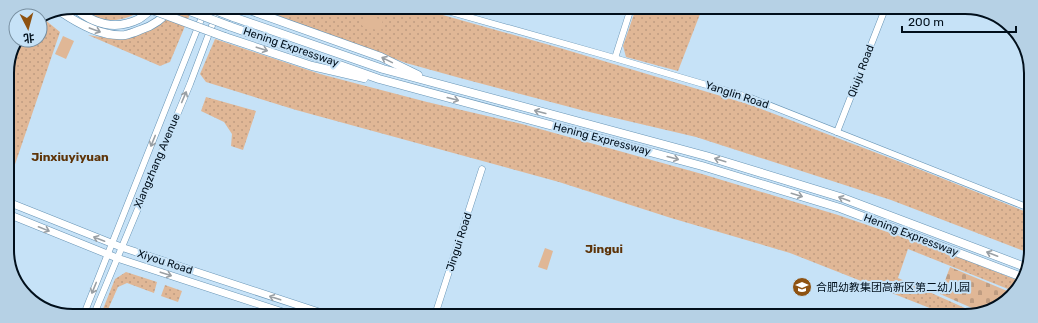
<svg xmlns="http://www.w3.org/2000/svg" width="1038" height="323" viewBox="0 0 1038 323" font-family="Rubik,'Noto Sans SC',sans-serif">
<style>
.grass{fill:url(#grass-dots)}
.cemetery{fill:url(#cemetery-stones)}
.garden{fill:#e0b796}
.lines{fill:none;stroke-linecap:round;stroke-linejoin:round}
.secondary-casing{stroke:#6794b5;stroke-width:7}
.primary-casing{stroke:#6794b5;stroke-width:8}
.highway-casing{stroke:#6794b5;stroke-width:9}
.secondary{stroke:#fff;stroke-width:6}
.primary{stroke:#fff;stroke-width:7}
.highway{stroke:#fff;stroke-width:8}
.highway-bridge-casing{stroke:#6794b5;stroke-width:9;stroke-linecap:butt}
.highway-bridge{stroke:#fff;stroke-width:8}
.oneway{stroke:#999fa4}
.labels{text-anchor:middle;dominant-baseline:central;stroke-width:4;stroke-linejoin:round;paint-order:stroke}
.street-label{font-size:11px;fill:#010f1b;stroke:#c6e2f7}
.poi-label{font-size:11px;fill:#010f1b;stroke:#c6e2f7;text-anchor:start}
.neighbourhood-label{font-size:12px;font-weight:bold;fill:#5e3409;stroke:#c6e2f7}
.rim{fill:none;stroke:#010f1b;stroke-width:2}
</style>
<defs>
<pattern id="grass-dots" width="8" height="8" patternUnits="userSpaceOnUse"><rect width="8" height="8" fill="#e0b796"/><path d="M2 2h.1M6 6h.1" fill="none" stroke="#be9c81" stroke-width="1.8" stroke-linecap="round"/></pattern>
<pattern id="cemetery-stones" width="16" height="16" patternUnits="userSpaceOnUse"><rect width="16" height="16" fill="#e0b796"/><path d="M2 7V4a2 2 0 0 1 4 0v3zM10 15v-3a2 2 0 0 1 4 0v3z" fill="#be9c81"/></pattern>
</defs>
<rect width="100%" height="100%" fill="#c6e2f7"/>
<g class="grass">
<path d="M77 7H144C133 19 113 23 97 18 90 16 83 10 77 7Z"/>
<path d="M174 7H193L170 62 160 66 88 35 107 38H128L150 30 169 18Z"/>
<path d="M252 7 418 8 560 48 751 105 911 166 1029 213V253L891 200 696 137 581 110 460 78 406 63Z"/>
<path d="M636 8 702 9 678 71 626 57 623 46Z"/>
<path d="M44 19 60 32 8 185 7 69 20 40H40V21Z"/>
<path d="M215 39 320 74 427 102 522 124 702 174 838 215 949 253 1019 281 1013 291 908 249 898 278 976 313 969 316H950L790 253 671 218 559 182 296 110 206 82 200 74Z"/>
<path d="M206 97 256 111 243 150 231 146 232 134 224 122 201 111Z"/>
<path d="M126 272 157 282 154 293 127 283 118 287 106 314H101L115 279Z"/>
<path d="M165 285 182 291 178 302 161 296Z"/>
</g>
<path class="cemetery" d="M950 267 1012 293 1005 302 981 312 940 294Z"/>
<g class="garden">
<path d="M365 15 383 20 380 31 362 26Z"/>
<path d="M63 36 74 41 66 59 55 54Z"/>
<path d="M545 248 553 251 547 270 538 267Z"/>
</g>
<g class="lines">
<defs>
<g id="secondary">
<path d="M437 8 604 55 751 98 1029 208"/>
<path d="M615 58 631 8"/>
<path d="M837 132 885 9"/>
<path d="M84 314 206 7"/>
<path d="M94 314 190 84 219 7"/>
<path d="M435 315 482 169"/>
</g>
<g id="primary">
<path d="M8 202 121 247 325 314"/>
<path d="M8 214 117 258 289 314"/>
</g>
<g id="highway">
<path d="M73 7C93 24 115 31 139 19 144 16 149 11 154 7"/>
<path d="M241 7 381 57 418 75"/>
<path d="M61 12C79 24 102 37 125 35 130 34 135 32 140 30 153 26 164 18 172 7"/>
<path d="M233 17 383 69 706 156 840 197 1028 268"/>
<path d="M229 26 379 79 702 166 840 208 1022 277"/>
<path d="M225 37 312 66 364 78"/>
</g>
</defs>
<use href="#secondary" class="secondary-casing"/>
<use href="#primary" class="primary-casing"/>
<use href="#highway" class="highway-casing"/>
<use href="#secondary" class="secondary"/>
<use href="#primary" class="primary"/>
<use href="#highway" class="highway"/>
<defs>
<g id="highway-bridge">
<path d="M144 7 225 37"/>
<path d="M179 7 229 26"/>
<path d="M207 7 233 17"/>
</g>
</defs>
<use href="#highway-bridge" class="highway-bridge-casing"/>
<use href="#highway-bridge" class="highway-bridge"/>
</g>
<defs><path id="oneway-shaft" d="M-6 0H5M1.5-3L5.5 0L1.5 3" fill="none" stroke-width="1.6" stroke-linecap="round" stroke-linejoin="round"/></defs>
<g class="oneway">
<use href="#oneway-shaft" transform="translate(95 30) rotate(20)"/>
<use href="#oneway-shaft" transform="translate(262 49) rotate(18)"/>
<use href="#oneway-shaft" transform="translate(387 60) rotate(-154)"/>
<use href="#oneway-shaft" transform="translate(184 97) rotate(-67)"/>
<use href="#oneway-shaft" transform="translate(453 99) rotate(15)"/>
<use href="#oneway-shaft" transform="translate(540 112) rotate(-165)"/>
<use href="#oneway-shaft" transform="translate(153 141) rotate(112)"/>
<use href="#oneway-shaft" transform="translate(673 158) rotate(15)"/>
<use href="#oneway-shaft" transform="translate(720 160) rotate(-163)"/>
<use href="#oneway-shaft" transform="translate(797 195) rotate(17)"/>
<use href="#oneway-shaft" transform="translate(844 199) rotate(-160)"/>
<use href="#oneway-shaft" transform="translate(44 229) rotate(22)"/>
<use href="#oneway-shaft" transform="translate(99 239) rotate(-159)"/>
<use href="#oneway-shaft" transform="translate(992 254) rotate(-159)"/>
<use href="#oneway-shaft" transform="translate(166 274) rotate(18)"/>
<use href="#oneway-shaft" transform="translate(94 288) rotate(112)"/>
<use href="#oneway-shaft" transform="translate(275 298) rotate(-162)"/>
</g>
<defs>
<symbol id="school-disc" viewBox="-11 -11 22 22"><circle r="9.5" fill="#8e5211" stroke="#c6e2f7"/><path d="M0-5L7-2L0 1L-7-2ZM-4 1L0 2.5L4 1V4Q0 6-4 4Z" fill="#fff"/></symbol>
</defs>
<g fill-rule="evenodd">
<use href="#school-disc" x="791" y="276" width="22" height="22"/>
</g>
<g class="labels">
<g class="street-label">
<text transform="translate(291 47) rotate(19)">Hening Expressway</text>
<text transform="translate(861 71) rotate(-69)">Qiuju Road</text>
<text transform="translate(737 95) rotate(18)">Yanglin Road</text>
<text transform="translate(602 139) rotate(15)">Hening Expressway</text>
<text transform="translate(157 161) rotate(-67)">Xiangzhang Avenue</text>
<text transform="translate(911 235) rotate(21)">Hening Expressway</text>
<text transform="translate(459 242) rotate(-72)">Jingui Road</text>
<text transform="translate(165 262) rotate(18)">Xiyou Road</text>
</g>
<g class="poi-label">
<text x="816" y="287">合肥幼教集团高新区第二幼儿园</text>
</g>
<g class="neighbourhood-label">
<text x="70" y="157">Jinxiuyiyuan</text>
<text x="604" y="249">Jingui</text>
</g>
</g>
<path d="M0 0H1038V323H0ZM73 14H965A59 59 0 0 1 1024 73V250A59 59 0 0 1 965 309H73A59 59 0 0 1 14 250V73A59 59 0 0 1 73 14Z" fill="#b6d1e5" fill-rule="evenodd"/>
<path class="rim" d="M73 14H965A59 59 0 0 1 1024 73V250A59 59 0 0 1 965 309H73A59 59 0 0 1 14 250V73A59 59 0 0 1 73 14Z"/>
<g transform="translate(28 28) rotate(174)"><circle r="19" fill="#c6e2f7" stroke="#778e9f"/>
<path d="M0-3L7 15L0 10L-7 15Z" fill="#8e5211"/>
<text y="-6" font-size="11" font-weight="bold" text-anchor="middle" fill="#010f1b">北</text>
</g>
<path d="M902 26v6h114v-6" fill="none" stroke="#010f1b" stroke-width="2"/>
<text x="908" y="26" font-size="12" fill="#010f1b" stroke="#c6e2f7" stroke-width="3" paint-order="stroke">200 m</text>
</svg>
